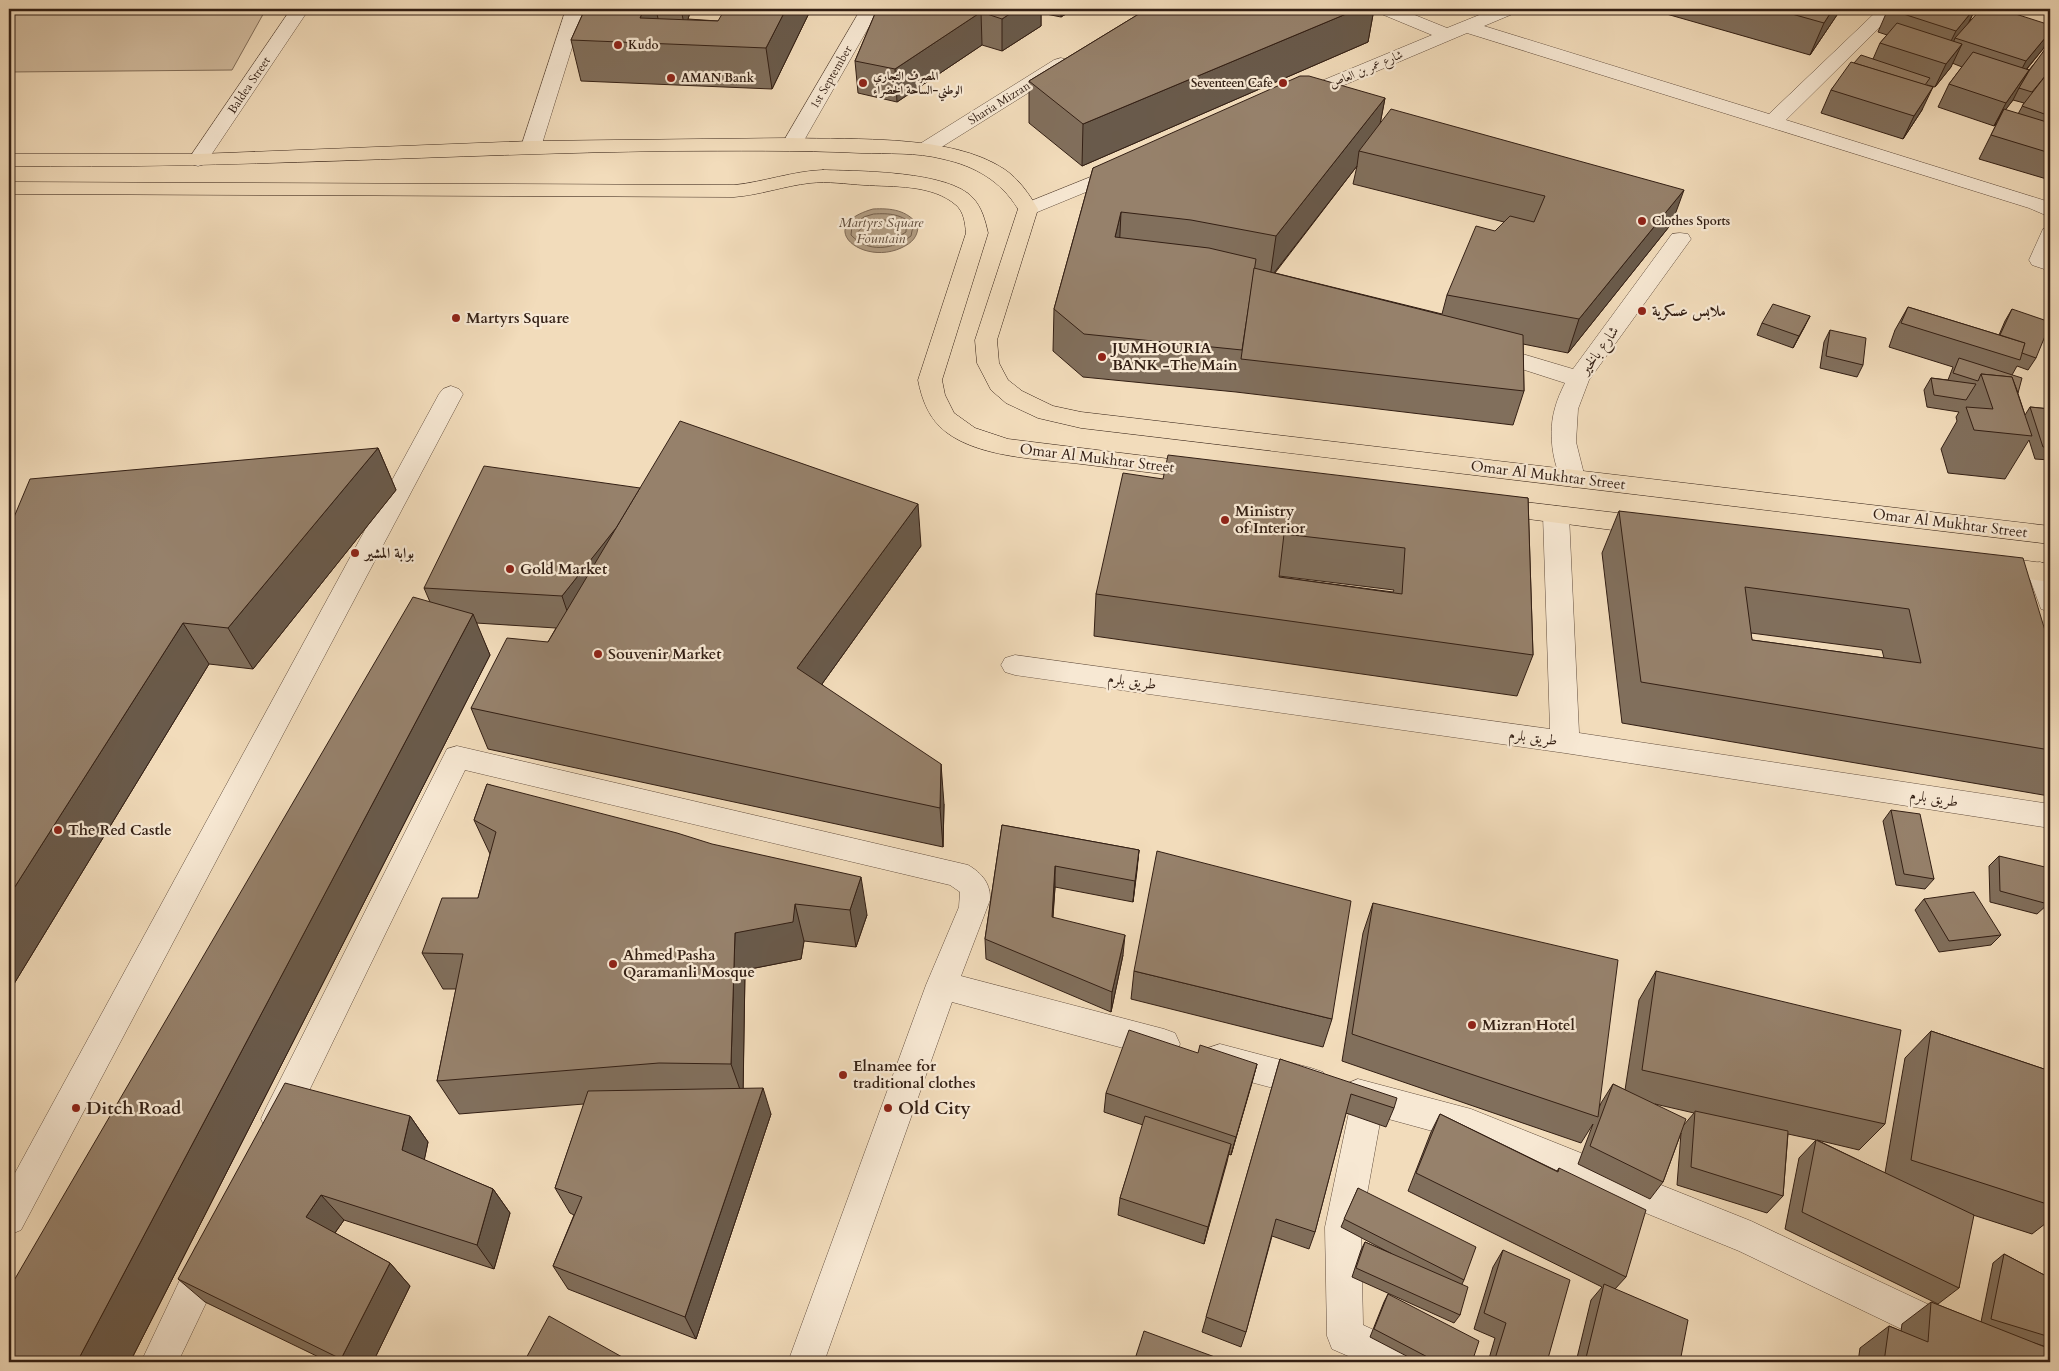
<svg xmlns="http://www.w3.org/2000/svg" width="2059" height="1371" viewBox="0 0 2059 1371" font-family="Cardo,Amiri,serif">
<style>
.green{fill:#d2bc9f;stroke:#826e5a}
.water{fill:#b19c82;stroke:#7f6a56}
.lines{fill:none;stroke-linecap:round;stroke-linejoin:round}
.shore{stroke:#725e4b;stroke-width:1}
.minor-casing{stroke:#634e3e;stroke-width:1}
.major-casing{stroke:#331f14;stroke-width:1}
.minor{fill:#f7e8d3;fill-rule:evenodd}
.major{fill:#f2dcbb;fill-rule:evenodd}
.wall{fill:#816f5c;stroke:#331f14;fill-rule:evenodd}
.shaded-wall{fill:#695a4b;stroke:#331f14}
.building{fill:#96816b;stroke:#331f14;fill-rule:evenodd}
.poi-dot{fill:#8f2418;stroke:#f7e8d3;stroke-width:2}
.labels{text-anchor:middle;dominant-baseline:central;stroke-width:4.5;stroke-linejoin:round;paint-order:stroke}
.far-poi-label{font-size:12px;font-weight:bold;fill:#331f14;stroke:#f7e8d3;text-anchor:start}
.far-street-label{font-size:12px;fill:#331f14;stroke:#f7e8d3}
.far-water-label{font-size:14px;font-style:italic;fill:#5f4b3a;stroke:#f7e8d3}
.poi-label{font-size:15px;font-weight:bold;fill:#331f14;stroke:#f7e8d3;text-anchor:start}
.street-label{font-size:15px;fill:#331f14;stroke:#f7e8d3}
.near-poi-label{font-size:18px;font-weight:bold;fill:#331f14;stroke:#f7e8d3;text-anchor:start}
</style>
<rect width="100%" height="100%" fill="#f2dcbb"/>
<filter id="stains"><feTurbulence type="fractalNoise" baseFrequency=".004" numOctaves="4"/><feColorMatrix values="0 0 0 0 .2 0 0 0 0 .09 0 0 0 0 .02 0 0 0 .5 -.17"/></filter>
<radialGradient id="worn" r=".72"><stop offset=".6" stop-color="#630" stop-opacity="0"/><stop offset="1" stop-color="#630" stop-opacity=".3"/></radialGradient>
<path class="green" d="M17 9H266L232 70 9 72V19Z"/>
<path class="water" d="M873 209C891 208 907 210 918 225 918 237 912 243 901 248 862 266 813 226 873 209Z"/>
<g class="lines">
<g class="shore">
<path d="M874 214C889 213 903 214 913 226L911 236C892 250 868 253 851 235L852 226 864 217Z"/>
<path d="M885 220 901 223 906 228V232C891 242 871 246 857 233L865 224Z"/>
</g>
<defs>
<g id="minor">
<path d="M291 9H309L205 164 198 166 191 164 188 160Z"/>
<path d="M566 9H584L541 147 538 151 531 153 524 151 521 147Z"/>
<path d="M861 9H879L802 144 799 148 792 150 785 148 782 144Z"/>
<path d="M1376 9H1400L1447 28 1494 9H1518L1515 13 1484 26 1769 114 1879 9H1898L1786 120 2043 200 2050 203V217L2029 208 1467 33 1304 102 1297 104 1290 102 1287 98 1290 94 1432 35 1379 13Z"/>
<path d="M1061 58 1068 60 1070 64 1068 68 932 153 925 155 918 153 915 149 918 145 1054 60Z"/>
<path d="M1123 164 1130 166 1133 170 1130 174 1035 213 1028 215 1021 213 1018 209 1021 205Z"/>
<path d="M2050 227V271L2032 265 2029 260 2043 229Z"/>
<path d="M1680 233 1688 234 1691 239 1589 380 1578 409 1576 442 1585 478 1582 484 1573 487 1564 484C1552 464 1548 431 1555 408 1557 400 1561 391 1565 383L1481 356 1478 351 1481 346 1489 344 1573 369 1672 234Z"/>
<path d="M451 386 459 389 463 394 21 1230 9 1235V1184L439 394 443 389Z"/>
<path d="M1556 506 1565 509 1569 515 1579 733 2050 804V828L1565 753 1015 675 1005 672 1001 665 1005 658 1015 655 1550 729 1543 515 1547 509Z"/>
<path d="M2040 562 2050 566V612L2041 609 2027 571 2031 564Z"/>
<path d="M457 746 968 865C982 873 991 884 990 900L961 976 1164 1029 1175 1033 1180 1044 1175 1055 1164 1059 952 1002 824 1362H788L926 985 959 907 960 892 950 885 465 770 290 1130 278 1135 266 1130 261 1119 266 1108 447 749Z"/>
<path d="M1220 1044 1311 1068 1323 1072 1328 1083 1323 1094 1311 1098 1220 1074 1208 1070 1204 1059 1208 1048Z"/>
<path d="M1358 1079 1471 1109 1751 1221 2023 1349 2028 1362H1970L1739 1251 1469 1141 1381 1117 1361 1227 1363 1325 1416 1349 1421 1362H1362L1332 1349 1327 1336 1325 1227 1350 1107 1346 1106 1341 1095 1346 1084Z"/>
<path d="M209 1241 222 1246 227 1259 178 1362H141L196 1246Z"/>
</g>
<g id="major">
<path d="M792 138C855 140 951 134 1004 169 1019 179 1029 194 1038 209L997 340 999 363 1008 380 1022 391 1053 406 1081 412 2050 526V544L1081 428 1038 418 1006 403 991 390 977 363 975 340 1018 209C1001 181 975 166 943 159 916 152 888 154 861 153 797 150 734 151 670 151 449 154 229 169 9 166V154H198L531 141Z"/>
<path d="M823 170C859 171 949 171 973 198 982 208 985 220 988 233L942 380 945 395 954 413 975 428 1008 439 1202 463 1211 465 1214 471 1211 477 1202 479C1162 474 1122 469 1081 464 1040 459 980 458 946 432 929 419 922 400 918 380L966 233C965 223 964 212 956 205 932 184 893 187 864 185 846 184 828 181 810 183 784 186 760 195 734 197L9 194V182L734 185C764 182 793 171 823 170Z"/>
<path d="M1491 498 1651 517 1660 520 1664 526 1660 532 1651 535 1482 513 1478 507 1482 501Z"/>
<path d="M1990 556 2050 564V582L1981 572 1977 565 1981 558Z"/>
</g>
</defs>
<use href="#minor" class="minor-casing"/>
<use href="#major" class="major-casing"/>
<use href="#minor" class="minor"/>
<use href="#major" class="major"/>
</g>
<g class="wall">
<path d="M585 9H691L688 19 718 21 811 9 772 89 581 81 571 40Z"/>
<path d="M877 9H1074L1061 17 1041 13V26L1002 51 982 45 897 102 858 93 855 61Z"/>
<path d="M1147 9H1374L1368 42 1082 166 1029 123V81Z"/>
<path d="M1649 9H1841L1810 55Z"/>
<path d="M1888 9H1975L1969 23 2050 25V35L2043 49 2027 69 2029 70 2050 45V180L1979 159 1997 123 1994 126 1938 107 1949 84 1962 67 1952 63 1951 67 1935 87 1927 85 1922 110 1903 139 1821 113 1831 90 1854 63 1873 59 1880 43 1887 35 1878 32ZM2013 100 2024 103 2018 114 2005 110Z"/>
<path d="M1385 98 1380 124 1672 223 1568 353 1523 344 1524 391 1513 425 1236 392 1083 377 1053 351 1054 309 1093 168ZM1357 166 1353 184 1504 222 1495 231 1447 295 1442 314 1275 273Z"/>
<path d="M2050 216V222H2048Z"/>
<path d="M1908 307 1999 335 2005 321 2012 309 2036 358 2028 370 2017 366 2012 375 2025 415 2030 407 2050 409V460L2035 459 2029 440 2005 479 1948 473 1941 449 1957 421 1956 417 1959 412 1927 407 1924 390 1931 378 1948 380 1953 367 1889 347 1895 330Z"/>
<path d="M1810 316 1793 348 1757 335 1762 323Z"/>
<path d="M1830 330 1863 365 1857 377 1820 368 1824 342Z"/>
<path d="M378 448 396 490 253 669 209 664 9 992V529Z"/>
<path d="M1163 479 1528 498 1533 655 1517 696 1094 636 1096 594ZM1279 576 1394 590 1393 592 1279 577Z"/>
<path d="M1619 511 2050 647V794L2049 796 1622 723 1602 553ZM1751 633 1882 650 1884 658 1752 640Z"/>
<path d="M921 546 822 684 944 804 943 847 488 749 471 708 548 642 556 628 476 623 490 655 130 1362H9L430 602 424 588Z"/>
<path d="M487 784 867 915 856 947 804 941 801 959 745 970 743 1088 771 1114 696 1339 568 1289 553 1266 574 1215 570 1213 555 1188 584 1104 459 1114 437 1081 456 989H443L422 953 478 898 490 854 474 820Z"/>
<path d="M1891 810 1934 879 1925 889 1896 885 1883 821Z"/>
<path d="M1002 825 1139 850 1133 902 1055 887 1053 918 1123 955 1111 1012 986 959 985 939Z"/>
<path d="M1999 856 2048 904 2037 914 1990 902 1989 866Z"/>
<path d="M1924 899 2001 935 1991 945 1939 952 1915 910Z"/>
<path d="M1373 903 1599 1108 1601 1103 1613 1084 1625 1090 1639 1000 1656 971 1885 1124 1859 1150 1817 1140 1885 1173 1905 1058 1931 1031 2050 1071V1220L2032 1234 1970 1214 1959 1288 1938 1304 1785 1229 1799 1158 1816 1140 1788 1134 1783 1196 1767 1213 1677 1185 1681 1133 1663 1182 1650 1199 1578 1164 1593 1124 1581 1143 1342 1061 1363 933ZM1655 1104 1694 1113 1683 1126Z"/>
<path d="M1134 971 1332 1019 1323 1047 1131 999Z"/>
<path d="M1280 1059 1394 1108 1386 1127 1346 1113 1315 1232 1309 1249 1272 1236 1246 1332 1241 1347 1202 1332Z"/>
<path d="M1257 1064 1231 1155 1228 1154 1204 1244 1118 1215 1120 1198 1143 1125 1104 1112 1106 1093Z"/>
<path d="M1440 1114 1557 1171 1559 1168 1626 1277 1615 1289 1680 1362H1576L1591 1300 1602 1287 1408 1191 1431 1132Z"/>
<path d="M410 1116 428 1142 424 1160 493 1189 510 1213 494 1269 344 1220 335 1233 390 1263 410 1286 373 1362H329L205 1302 178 1279Z"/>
<path d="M1358 1188 1464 1280 1462 1284 1460 1315 1454 1323 1352 1277 1361 1250 1365 1242 1392 1254 1341 1227Z"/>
<path d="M1503 1250 1547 1362H1488L1495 1338 1474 1329 1493 1267Z"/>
<path d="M2004 1254 2050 1278V1348L2034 1343 2050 1362H1858L1860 1348 1889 1326 1901 1331 1902 1324 1931 1302 1981 1322 1993 1263Z"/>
<path d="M1388 1294 1472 1362H1418L1370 1337 1384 1302Z"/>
</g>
<g class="shaded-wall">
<path d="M644 9H656L660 28 640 18Z"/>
<path d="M681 9H691L685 29Z"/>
<path d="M786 9H811L772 89 766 48Z"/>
<path d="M1017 9H1041V26L1002 51V19Z"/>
<path d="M1061 9H1074L1061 17Z"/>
<path d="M1358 9H1374L1368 42 1082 166 1083 124Z"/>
<path d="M1833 9H1841L1810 55 1824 23Z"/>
<path d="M1974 9H1975L1967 26 1955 38 1952 46 1945 53 1956 31Z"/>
<path d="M981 12 982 45 897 102 895 69Z"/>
<path d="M2050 32V35L2043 49 2014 84 2026 61Z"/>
<path d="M1962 44 1951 67 1935 87 1946 64Z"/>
<path d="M2029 70 2020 88H2019L2013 100 1998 120 2004 109 1994 126 2006 103Z"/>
<path d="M1933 87 1922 110 1903 139 1914 116Z"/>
<path d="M1385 98 1377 140 1359 151 1357 166 1270 278 1276 236Z"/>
<path d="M1684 190 1672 223 1568 353 1579 319Z"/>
<path d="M1121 212 1119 255 1115 237Z"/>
<path d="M1810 316 1804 328 1793 348 1799 336Z"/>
<path d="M378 448 396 490 253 669 228 628Z"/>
<path d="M647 488 573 629 562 596Z"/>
<path d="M918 504 921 546 804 709 797 668Z"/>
<path d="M473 614 490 655 130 1362H77Z"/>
<path d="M183 623 209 664 9 992V896Z"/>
<path d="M941 764 944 804 943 847 940 808Z"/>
<path d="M1139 850 1137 871 1133 902 1135 881Z"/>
<path d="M1055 866V887L1051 938 1052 917Z"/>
<path d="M861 877 867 915 856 947 850 910Z"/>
<path d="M795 904 804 941 801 959 745 970 743 1098 731 1064 735 933Z"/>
<path d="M1125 935 1123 955 1111 1012 1112 992Z"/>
<path d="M1257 1064 1252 1083 1231 1155 1236 1137Z"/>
<path d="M763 1088 771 1114 696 1339 685 1317Z"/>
<path d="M410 1116 428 1142 421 1176 402 1150Z"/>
<path d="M1231 1144 1227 1162 1204 1244 1208 1227Z"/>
<path d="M493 1189 510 1213 494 1269 477 1245Z"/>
<path d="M321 1195 344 1220 329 1241 306 1217Z"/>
<path d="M390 1263 410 1286 373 1362H345L341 1359Z"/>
</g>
<g class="building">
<path d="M585 9H644L640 18 718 21 725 9H786L766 48 571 40Z"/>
<path d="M877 9H1017L1002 19 981 12 895 69 855 61Z"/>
<path d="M1147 9H1358L1083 124 1029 81Z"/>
<path d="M1774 9H1833L1824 23Z"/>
<path d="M1888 9H1974L1956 31Z"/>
<path d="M1981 9H2000L2050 25V32L2026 61 1955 38Z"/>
<path d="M1897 23 1962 44 1946 64 1880 43Z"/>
<path d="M2048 45H2050V76L2046 75 2032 92 2019 88 2029 71Z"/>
<path d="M1973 52 2029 70 2006 103 1949 84Z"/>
<path d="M1861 55 1930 78 1925 85 1854 63Z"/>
<path d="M1851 62 1933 87 1914 116 1831 90Z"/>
<path d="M2046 75 2050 76V116L2022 106Z"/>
<path d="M1300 76H1309L1385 98 1276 236 1191 220 1121 212 1115 237 1209 248 1256 259 1242 350 1084 334 1054 309 1093 168Z"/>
<path d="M1391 109 1684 190 1579 319 1447 295 1476 226 1495 231 1510 216 1534 222 1545 196 1359 151Z"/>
<path d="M2004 109 2050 123V153L1991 135Z"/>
<path d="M1254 268 1523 335 1524 391 1241 359Z"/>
<path d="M1773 304 1810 316 1799 336 1762 323Z"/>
<path d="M1908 307 2025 343 2020 360 1901 323Z"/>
<path d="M2012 309 2050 322V324L2036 358 2022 353 2025 343 2000 335Z"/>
<path d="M1830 330 1866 338 1863 365 1826 356Z"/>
<path d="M1959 358 2022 378 2018 393 2012 377 1981 374 1978 381 1953 373Z"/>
<path d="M1981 374 2012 377 2032 436 1974 430 1966 407 1993 409Z"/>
<path d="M1931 378 1976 384 1966 400 1934 395Z"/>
<path d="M2030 407 2050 409V447H2043Z"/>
<path d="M680 421 918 504 797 668 941 764 940 808 471 708 507 638 548 642Z"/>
<path d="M378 448 228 628 183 623 9 896V529L30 479Z"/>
<path d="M1168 455 1528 498 1533 655 1096 594 1123 473 1163 479ZM1284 534 1405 548 1402 594 1279 577Z"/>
<path d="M484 466 640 488 616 528 562 596 424 588Z"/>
<path d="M1619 511 2023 558 2050 647V750L1641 682ZM1745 587 1909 609 1921 663 1752 640Z"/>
<path d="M413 597 473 614 77 1362H9V1289Z"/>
<path d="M487 784 677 833 712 844 861 877 850 910 795 904 793 922 735 933 731 1064 659 1063 437 1081 463 954 422 953 442 898H478L496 832 474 820Z"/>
<path d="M1891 810 1920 814 1934 879 1904 874Z"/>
<path d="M1002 825 1139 850 1135 881 1055 866 1052 917 1125 935 1112 992 985 939Z"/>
<path d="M1157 851 1351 901 1332 1019 1134 971Z"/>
<path d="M1999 856 2045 867 2048 904 2000 891Z"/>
<path d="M1974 892 2001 935 1949 941 1924 899Z"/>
<path d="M1373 903 1618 960 1598 1117 1352 1034Z"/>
<path d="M1656 971 1901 1030 1885 1124 1642 1070Z"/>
<path d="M1129 1030 1198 1053 1200 1045 1257 1064 1236 1137 1106 1093Z"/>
<path d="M1931 1031 2050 1071V1205L1911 1160Z"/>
<path d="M1280 1059 1397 1098 1394 1108 1351 1094 1315 1232 1276 1219 1246 1332 1206 1317Z"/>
<path d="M285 1083 410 1116 402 1150 493 1189 477 1245 321 1195 306 1217 390 1263 341 1359 178 1279Z"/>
<path d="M1613 1084 1686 1119 1663 1182 1590 1146Z"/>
<path d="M763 1088 685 1317 553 1266 582 1197 555 1188 588 1091Z"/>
<path d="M1695 1111 1788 1131 1783 1196 1691 1167Z"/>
<path d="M1440 1114 1558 1172 1559 1168 1646 1210 1626 1277 1416 1173Z"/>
<path d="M1145 1116 1231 1144 1208 1227 1120 1198Z"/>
<path d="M1816 1140 1974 1215 1959 1288 1802 1212Z"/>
<path d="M1358 1188 1476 1247 1464 1280 1344 1219Z"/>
<path d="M1365 1242 1468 1287 1460 1315 1356 1268Z"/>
<path d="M1503 1250 1570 1280 1547 1362H1494L1506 1323 1484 1313Z"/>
<path d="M2004 1254 2050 1278V1337L1991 1319Z"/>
<path d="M1604 1284 1688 1320 1680 1362H1585Z"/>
<path d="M1388 1294 1479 1341 1472 1362H1437L1374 1329Z"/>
<path d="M1931 1302 2050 1349V1362H1884L1889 1326 1928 1342Z"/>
<path d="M549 1316 631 1362H524Z"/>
<path d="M1144 1331 1223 1360 1222 1362H1134Z"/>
<path d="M1795 1358 1802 1362H1793Z"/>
</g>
<g class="poi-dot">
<circle cx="618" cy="45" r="5"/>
<circle cx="671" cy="78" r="5"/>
<circle cx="863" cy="83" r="5"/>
<circle cx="1283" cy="83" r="5"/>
<circle cx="1642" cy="221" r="5"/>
<circle cx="1642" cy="311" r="5"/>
<circle cx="456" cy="318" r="5"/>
<circle cx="1102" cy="357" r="5"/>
<circle cx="1225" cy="520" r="5"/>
<circle cx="355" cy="553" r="5"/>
<circle cx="510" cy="569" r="5"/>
<circle cx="598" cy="654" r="5"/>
<circle cx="58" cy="830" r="5"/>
<circle cx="613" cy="964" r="5"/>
<circle cx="1472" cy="1025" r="5"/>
<circle cx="843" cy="1075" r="5"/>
<circle cx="76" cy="1108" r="5"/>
<circle cx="888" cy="1108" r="5"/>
</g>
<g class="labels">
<g class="far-poi-label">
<text x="628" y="45">Kudo</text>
<text x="873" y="76">المصرف التجاري<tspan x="873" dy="14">الوطني-الساحة الخضراء</tspan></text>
<text x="681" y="78">AMAN Bank</text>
<text x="1273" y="83" text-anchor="end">Seventeen Cafe</text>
<text x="1652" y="221">Clothes Sports</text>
</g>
<g class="far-street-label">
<text transform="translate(1366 69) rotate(-23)">شارع عمر بن العاص</text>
<text transform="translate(831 77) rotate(-60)">1st September</text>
<text transform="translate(249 85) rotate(-56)">Baldea Street</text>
<text transform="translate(999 103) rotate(-32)">Sharia Mizran</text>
</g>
<g class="far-water-label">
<text x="881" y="222">Martyrs Square<tspan x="881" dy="16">Fountain</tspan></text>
</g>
<g class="poi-label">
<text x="1652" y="311">ملابس عسكرية</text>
<text x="466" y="318">Martyrs Square</text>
<text x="1112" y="348">JUMHOURIA<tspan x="1112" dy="17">BANK -The Main</tspan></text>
<text x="1235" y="511">Ministry<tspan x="1235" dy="17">of Interior</tspan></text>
<text x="365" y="553">بوابة المشير</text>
<text x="520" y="569">Gold Market</text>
<text x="608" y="654">Souvenir Market</text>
<text x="68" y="830">The Red Castle</text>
<text x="623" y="955">Ahmed Pasha<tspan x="623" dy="17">Qaramanli Mosque</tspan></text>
<text x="1482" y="1025">Mizran Hotel</text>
<text x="853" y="1066">Elnamee for<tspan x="853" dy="17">traditional clothes</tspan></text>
</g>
<g class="street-label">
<text transform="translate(1599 350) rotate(-54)">شارع بالخير</text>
<text transform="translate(1097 458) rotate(7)">Omar Al Mukhtar Street</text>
<text transform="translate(1548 475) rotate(7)">Omar Al Mukhtar Street</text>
<text transform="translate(1950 523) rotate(7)">Omar Al Mukhtar Street</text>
<text transform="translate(1132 681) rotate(8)">طريق بلرم</text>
<text transform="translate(1533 737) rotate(8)">طريق بلرم</text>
<text transform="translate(1934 798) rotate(9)">طريق بلرم</text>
</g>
<g class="near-poi-label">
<text x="86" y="1108">Ditch Road</text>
<text x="898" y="1108">Old City</text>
</g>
</g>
<rect width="2059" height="1371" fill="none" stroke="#f2dcbb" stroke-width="30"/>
<rect x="10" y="10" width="2039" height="1351" fill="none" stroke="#331f14" stroke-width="2.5"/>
<rect x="15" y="15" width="2029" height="1341" fill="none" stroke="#331f14"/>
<rect width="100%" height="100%" filter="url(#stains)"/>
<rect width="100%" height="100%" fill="url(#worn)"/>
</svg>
